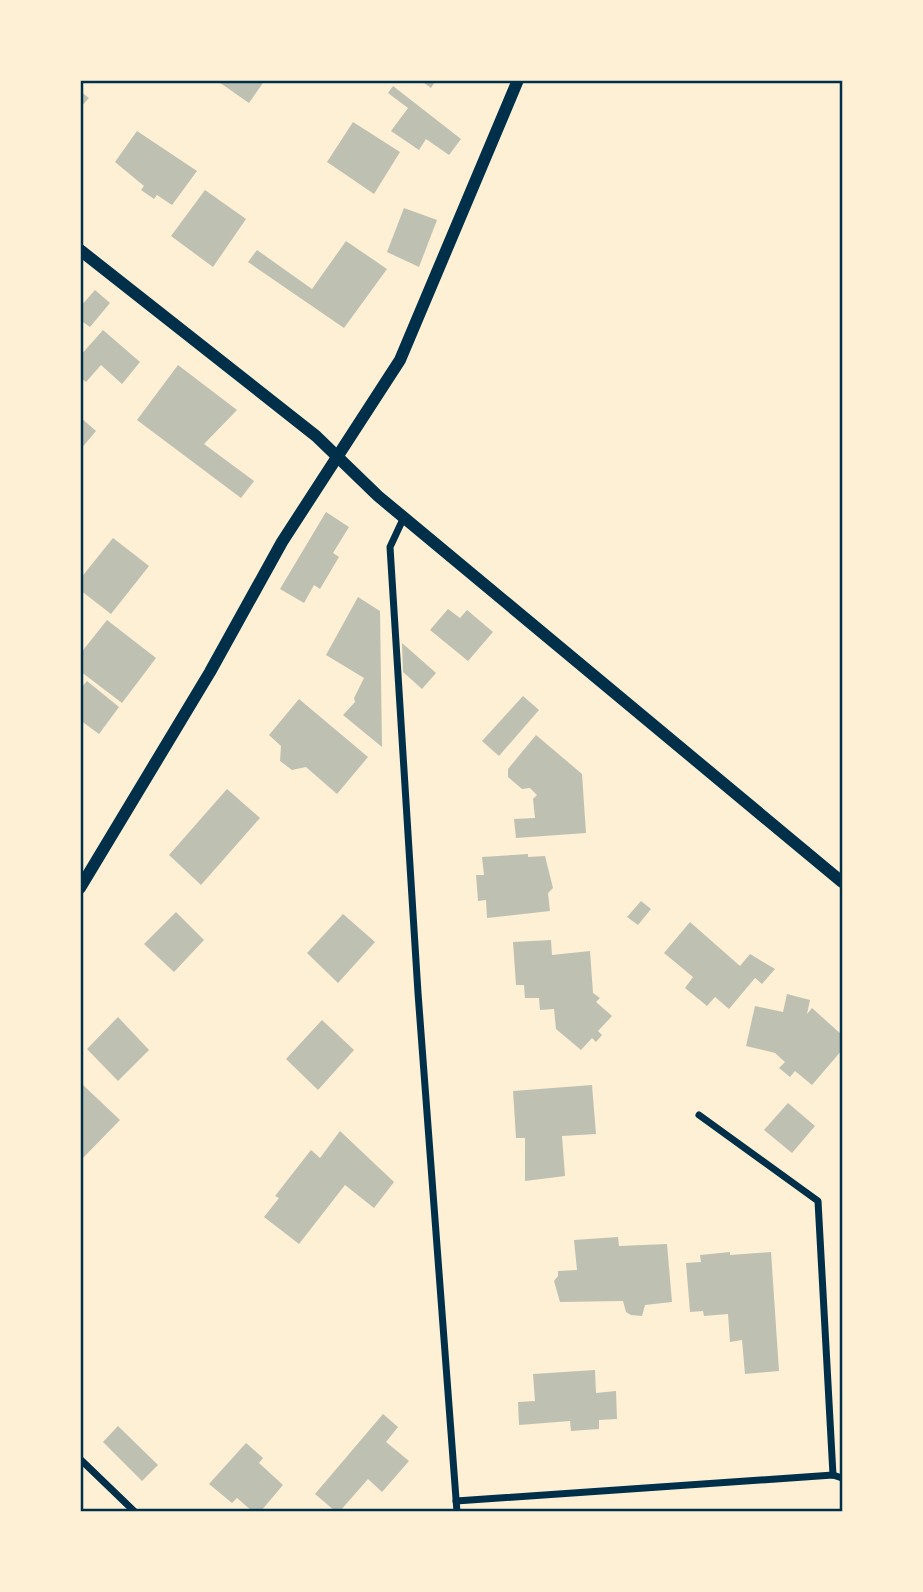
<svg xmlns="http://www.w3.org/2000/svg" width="923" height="1592" viewBox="0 0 923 1592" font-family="'DM Sans',sans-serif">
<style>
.building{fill:#bec0b2}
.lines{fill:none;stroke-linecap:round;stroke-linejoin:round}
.minor{stroke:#003049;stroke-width:7}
.tertiary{stroke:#003049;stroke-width:12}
.neatline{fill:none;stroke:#003049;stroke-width:2.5}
</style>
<rect width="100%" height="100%" fill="#fdf0d5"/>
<g class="building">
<path d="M216 80H265L249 103Z"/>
<path d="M420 80H436L431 88Z"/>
<path d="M393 86 461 139 449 155 426 139 419 150 391 131 408 108 388 93Z"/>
<path d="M80 91 89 98 80 108Z"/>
<path d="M353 122 400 152 374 194 327 162Z"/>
<path d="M137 131 197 171 172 205 157 195 154 199 141 190 144 186 115 162Z"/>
<path d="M205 190 246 219 213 267 171 236Z"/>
<path d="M404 208 437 220 419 267 387 252Z"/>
<path d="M346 241 387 269 344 328 248 262 257 250 312 289Z"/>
<path d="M95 290 110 303 90 327 80 320V307Z"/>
<path d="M103 330 140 362 122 384 101 365 86 382 80 377V356Z"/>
<path d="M178 365 237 410 204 444 254 481 241 498 137 420Z"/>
<path d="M80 417 96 431 80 450Z"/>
<path d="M326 512 349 527 333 553 339 557 320 589 314 585 304 603 280 589Z"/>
<path d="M113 538 149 566 111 614 80 590V579Z"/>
<path d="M358 597 380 611 382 747 343 715 355 702 354 698 364 678 326 655Z"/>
<path d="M448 609 460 618 467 610 493 632 468 661 430 630Z"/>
<path d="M107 620 156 658 122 703 80 671V654Z"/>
<path d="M402 643 436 673 422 689 403 672Z"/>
<path d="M87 681 119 707 99 734 80 720V689Z"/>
<path d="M523 696 539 710 499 756 482 741Z"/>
<path d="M299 699 368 757 337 794 306 767 292 770 280 761 281 746 269 735Z"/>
<path d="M536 735 582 774 586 833 516 838 514 819 535 818 533 799 537 795 530 788 522 789 508 777V769Z"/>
<path d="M227 789 260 818 201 885 169 855Z"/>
<path d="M528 854V857L545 856 553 888 548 893 550 911 487 918 486 900 478 901 476 875H484L482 857Z"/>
<path d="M641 901 651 909 638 925 627 917Z"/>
<path d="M176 912 204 940 174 972 144 944Z"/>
<path d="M343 914 375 942 338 983 307 953Z"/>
<path d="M690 922 740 966 750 954 775 969 762 984 755 978 729 1009 715 997 707 1006 685 988 693 977 664 953Z"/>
<path d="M551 940 552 955 590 951 593 993 600 998 596 1002 612 1016 598 1031 602 1035 596 1042 592 1038 581 1050 556 1029 554 1009 540 1010 539 998H525L524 985H516L513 942Z"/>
<path d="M787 994 810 1000 807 1014 812 1008 842 1035V1050L812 1085 795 1071 790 1077 779 1068 785 1062 775 1053 746 1046 755 1006 783 1012Z"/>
<path d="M118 1017 149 1050 118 1081 87 1049Z"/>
<path d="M322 1020 354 1050 318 1090 286 1059Z"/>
<path d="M83 1085 120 1120 80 1161V1087Z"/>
<path d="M592 1085 596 1134 562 1136 565 1176 525 1181V1138H516L513 1091Z"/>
<path d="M788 1103 815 1126 792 1153 764 1130Z"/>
<path d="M340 1131 394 1182 374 1208 345 1185 299 1244 264 1217 279 1198 275 1196 311 1150 320 1158Z"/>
<path d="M618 1237 619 1246 667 1244 672 1302 645 1305 642 1316 631 1315 626 1312 623 1301 560 1302 554 1281 558 1276V1271L577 1270 574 1240Z"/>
<path d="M730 1252V1255L771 1252 779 1371 745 1374 742 1340 730 1342 728 1314 704 1316 703 1311 690 1312 686 1263 701 1262 700 1255Z"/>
<path d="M595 1370 596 1393 616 1391 617 1419 599 1420V1429L571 1431 570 1421 519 1425 518 1402 535 1401 533 1374Z"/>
<path d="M383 1414 398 1427 386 1442 409 1461 382 1492 368 1479 340 1511H335L315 1494Z"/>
<path d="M118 1426 158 1465 142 1481 103 1442Z"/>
<path d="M246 1443 263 1458 259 1463 283 1485 261 1511H252L237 1498 232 1503 209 1484Z"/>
</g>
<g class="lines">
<g class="minor">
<path d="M404 517 390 547 418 993 457 1512"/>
<path d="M699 1115 818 1201 833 1475"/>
<path d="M80 1459 135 1512"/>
<path d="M456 1501 833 1475 842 1478"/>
</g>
<g class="tertiary">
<path d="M80 250 316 436 378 496 842 882"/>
<path d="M80 888 210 672 282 542 400 360 518 80"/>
</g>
</g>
<rect width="923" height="1592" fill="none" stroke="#fdf0d5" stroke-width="164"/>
<rect x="82" y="82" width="759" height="1428" class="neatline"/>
</svg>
